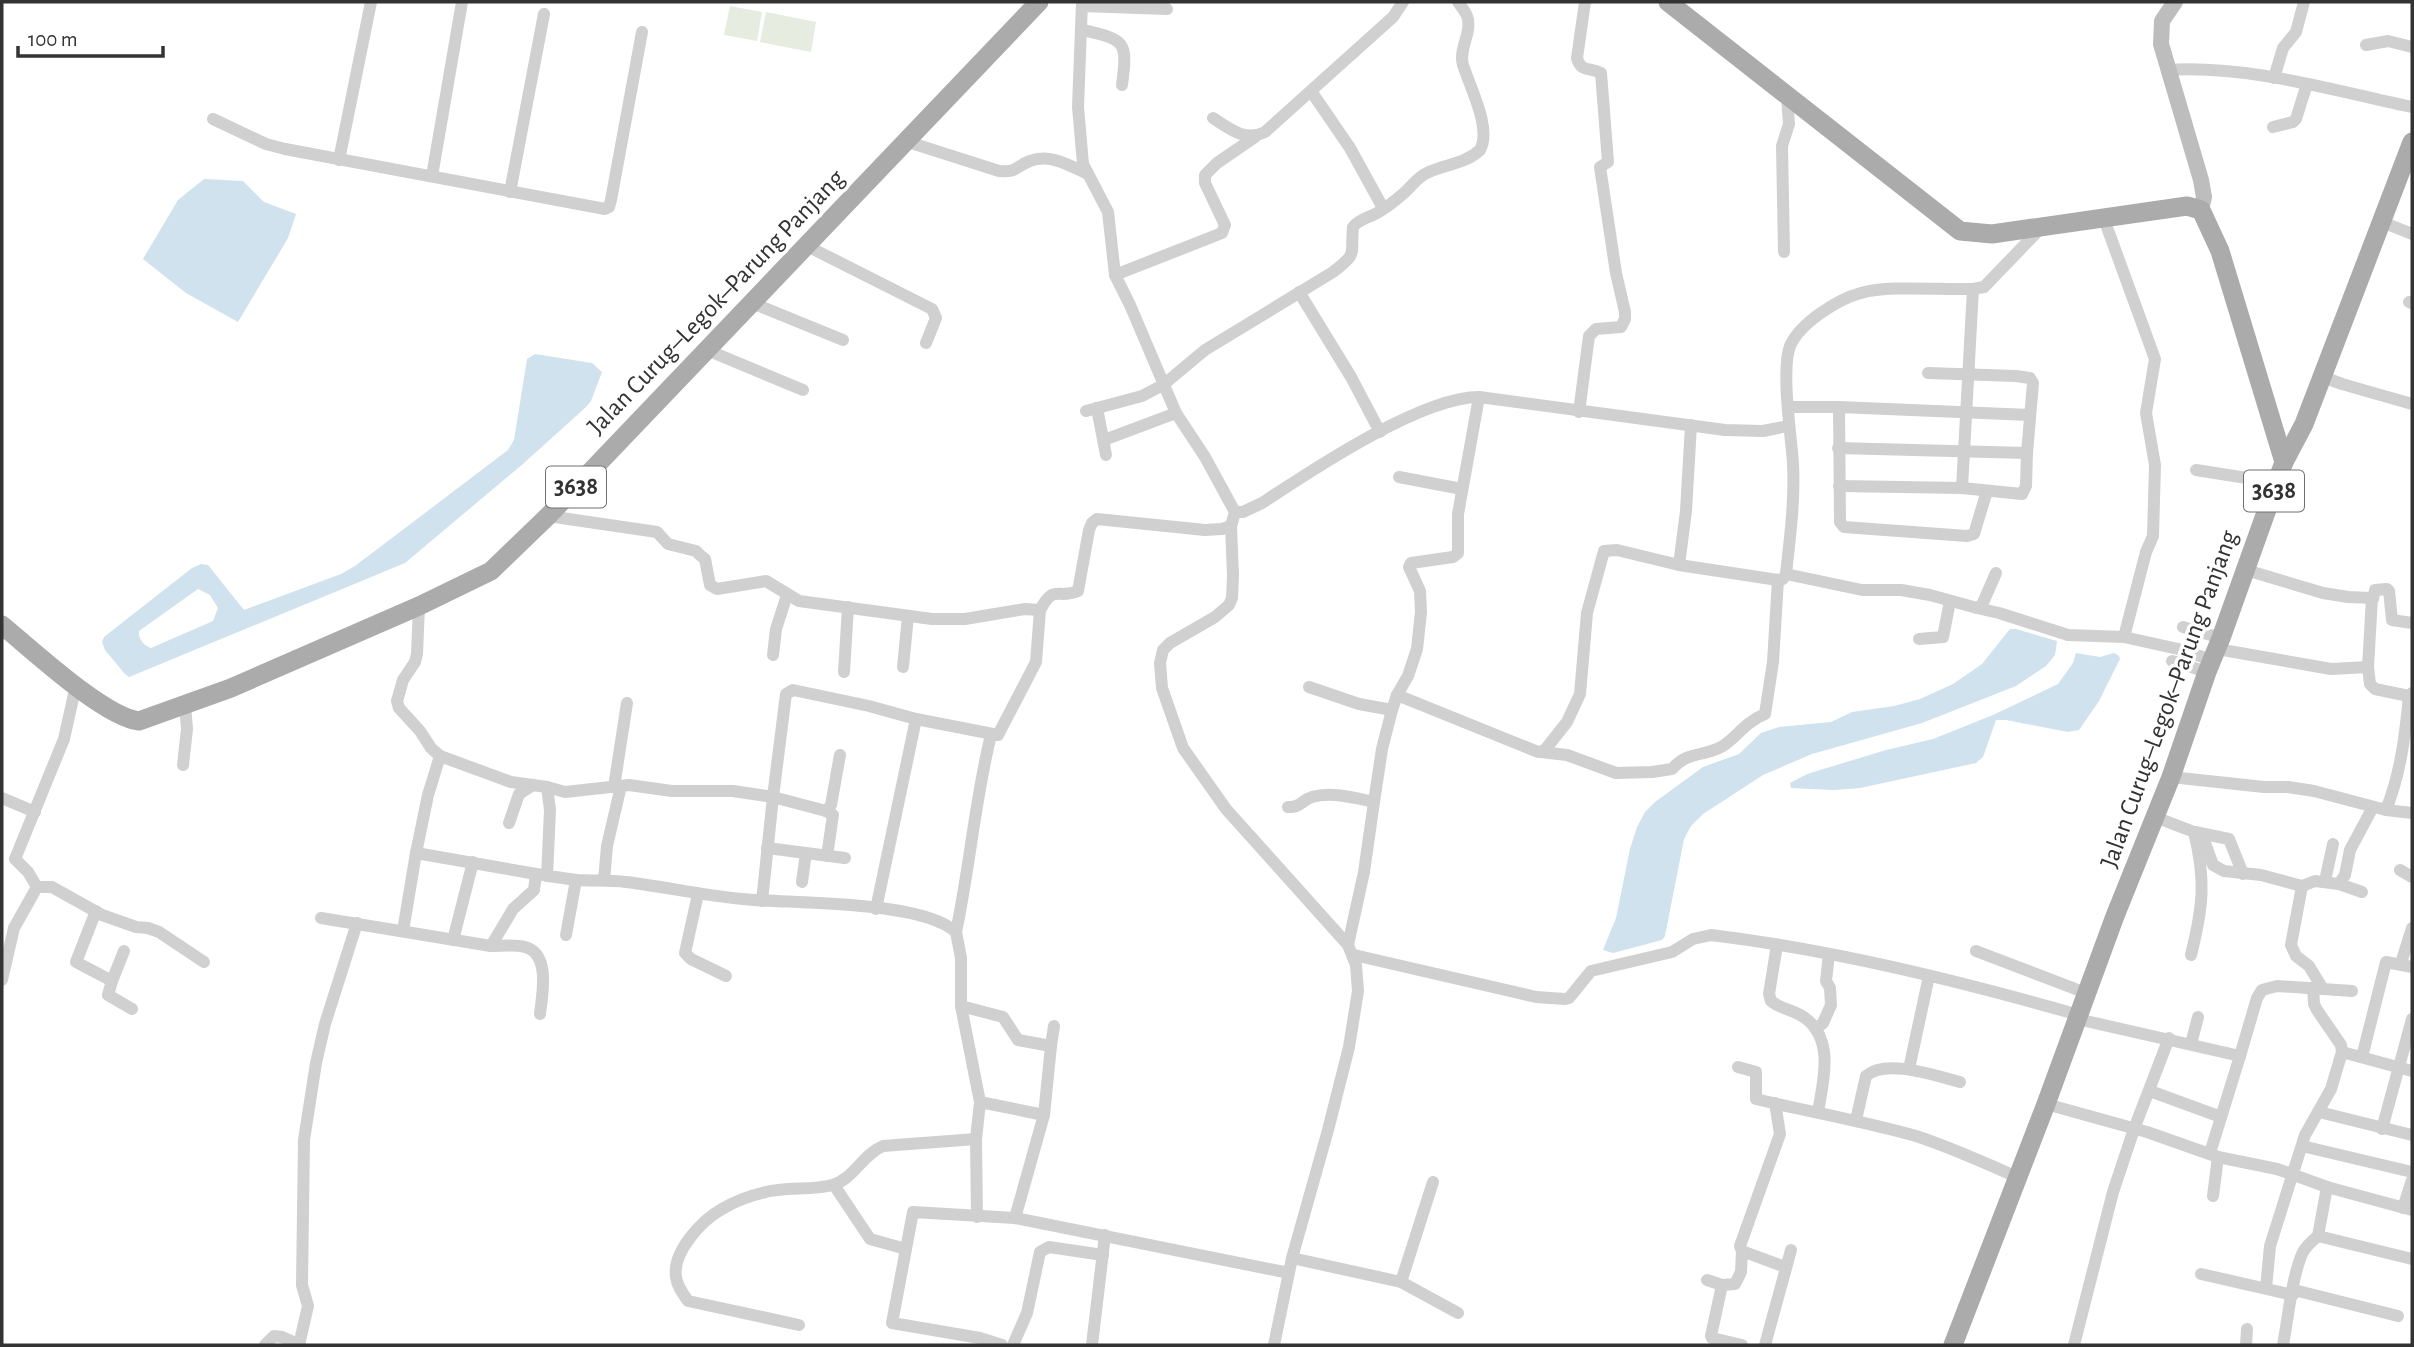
<svg xmlns="http://www.w3.org/2000/svg" width="2414" height="1347" viewBox="0 0 2414 1347" font-family="'Alegreya Sans',sans-serif">
<style>
.green{fill:#e6ecdf}
.water{fill:#cfe2ee;fill-rule:evenodd}
.lines{fill:none;stroke-linecap:round;stroke-linejoin:round}
.street{stroke:#d0d0d0;stroke-width:12}
.secondary{stroke:#bdbdbd;stroke-width:16}
.primary{stroke:#ababab;stroke-width:19}
.labels{text-anchor:middle;dominant-baseline:central;stroke-width:7;stroke-linejoin:round;paint-order:stroke}
.shield{fill:#fff;stroke:#707070;stroke-width:2}
.shield-label{font-size:24px;font-weight:bold;fill:#333}
.street-label{font-size:26px;fill:#333;stroke:#fff}
</style>
<rect width="100%" height="100%" fill="#fff"/>
<g class="green">
<path d="M730 6 762 12 757 41 724 35Z"/>
<path d="M766 12 816 22 811 52 760 42Z"/>
</g>
<g class="water">
<path d="M204 179 243 181 264 202 296 214 288 238 238 322 186 293 143 259 178 200Z"/>
<path d="M535 354 592 363 602 372 591 401 586 407 524 463 405 563 134 675 129 677 125 674 105 650 102 642 104 637 192 568 201 564 208 565 244 610 341 574 355 566 508 450 514 440 527 359ZM198 589 210 595 218 608 213 621 151 648C144 646 138 639 139 631Z"/>
<path d="M2010 629H2016L2057 641 2055 655 2046 666 2016 686 1922 723 1812 754 1763 775 1703 814 1691 826 1684 839 1665 936 1662 940 1613 953 1603 950 1616 918 1630 849 1637 827 1645 812 1655 802 1703 767 1739 754 1761 733 1779 727 1831 722 1852 712 1894 706 1920 699 1953 684 1982 664Z"/>
<path d="M2076 653 2100 657 2114 653 2119 656 2120 659 2099 701 2079 730 2068 732 2006 720H1996L1983 757 1976 763 1860 788 1834 790 1791 788 1790 783 1807 774 1886 750 1933 739 1993 715 2058 684 2073 663Z"/>
</g>
<g class="lines">
<g class="street">
<path d="M1082 2 1078 107 1083 164 1108 212 1115 275 1130 305 1176 413 1205 457 1235 512 1231 526 1233 575 1232 598 1229 605 1215 617 1170 643 1163 650 1160 663 1162 688 1183 748 1226 809 1348 945 1356 965 1358 991 1349 1047 1328 1130 1292 1258 1274 1345"/>
<path d="M1082 6 1167 9"/>
<path d="M1083 30C1125 40 1128 40 1122 85"/>
<path d="M2366 45 2388 41 2412 47"/>
<path d="M2167 70C2249 65 2332 90 2412 107"/>
<path d="M2274 78 2283 48 2296 32 2304 2"/>
<path d="M1311 91 1350 148 1383 208"/>
<path d="M1213 118C1230 129 1245 142 1265 132L1393 17 1403 2"/>
<path d="M213 119 266 144 285 149 605 209 609 207 611 200 642 32"/>
<path d="M2273 127 2293 122 2296 119 2307 84"/>
<path d="M905 141 999 171C1017 173 1016 166 1030 161 1050 153 1070 166 1088 174"/>
<path d="M339 160 371 2"/>
<path d="M432 176 462 2"/>
<path d="M510 192 544 14"/>
<path d="M2104 219 2155 359 2146 413 2155 465 2153 536 2146 552 2124 637"/>
<path d="M2382 222 2412 234"/>
<path d="M807 246 932 309 936 318 926 343"/>
<path d="M1784 252 1782 146 1789 124 1787 97"/>
<path d="M1115 275 1222 233 1225 225 1205 183V175L1217 163 1255 137"/>
<path d="M1299 292 1351 377 1380 432"/>
<path d="M2409 302 2412 303"/>
<path d="M752 303 843 340"/>
<path d="M707 350 803 390"/>
<path d="M2323 377 2342 384 2412 404"/>
<path d="M1788 407H1839L2030 415"/>
<path d="M1839 407 1840 522 1844 527 1967 536 1974 534 1987 491"/>
<path d="M1097 408 1106 455"/>
<path d="M1086 411 1142 396 1163 385 1205 350 1333 272C1359 252 1350 255 1353 227 1359 219 1368 218 1377 213 1386 208 1396 200 1404 193 1413 185 1417 177 1429 172 1446 164 1465 164 1480 150 1492 129 1470 87 1463 65 1458 49 1473 32 1467 16 1465 11 1461 6 1458 2"/>
<path d="M1579 412 1589 336 1596 329 1621 327 1625 319V312L1616 273 1600 167 1608 162 1601 73C1590 67 1581 73 1577 58L1585 2"/>
<path d="M1104 440 1176 413"/>
<path d="M1838 448 2027 453 2033 383 2030 378 2016 376 1928 373"/>
<path d="M2196 470 2272 482 2275 488"/>
<path d="M1399 477 1462 489"/>
<path d="M1839 486 1962 488 2022 494 2026 486 2027 453"/>
<path d="M1962 488 1973 289"/>
<path d="M1235 512H1243L1262 503C1312 470 1421 397 1479 397L1725 430 1763 431 1788 426"/>
<path d="M548 516 657 532 668 544 696 551 701 556 705 559 710 585 717 589 766 581 799 601 932 619H965L1025 609 1040 610C1055 583 1056 600 1078 591L1089 530 1092 523 1097 519 1205 530 1222 529 1231 526"/>
<path d="M1679 565 1778 580 1783 579 1786 574C1790 537 1795 500 1793 463 1791 435 1781 370 1790 346 1800 323 1838 299 1861 293 1887 285 1943 290 1973 289L1984 287 2040 229"/>
<path d="M2246 570 2323 593 2348 597 2372 598 2368 667 2370 684 2375 689 2409 696"/>
<path d="M1786 574 1862 590H1901L1930 595 1977 608 1982 605 1996 573"/>
<path d="M2373 599 2375 590 2387 589 2389 591 2392 620 2412 623"/>
<path d="M419 606 417 654 415 662 403 680 397 701 399 708 420 731 431 748 440 756 511 782 547 787 550 810 547 876C557 877 568 879 578 880 594 881 610 880 626 882 665 887 703 895 742 899 793 904 920 900 956 932L961 958V1006L980 1102 976 1139 977 1217"/>
<path d="M1977 608 1999 613 2068 635 2124 637 2178 649 2212 660"/>
<path d="M2183 627 2221 638"/>
<path d="M1919 639 1943 637 1950 601"/>
<path d="M2217 649 2331 669 2368 667"/>
<path d="M773 655 776 629 787 595"/>
<path d="M2172 661 2207 672"/>
<path d="M903 667 908 616"/>
<path d="M844 672 848 607"/>
<path d="M1309 687 1359 704 1392 710"/>
<path d="M1397 695 1538 752 1544 751 1567 722 1580 694 1587 613 1604 551 1617 550 1679 565 1686 511 1691 425"/>
<path d="M1541 752 1567 755 1616 773 1652 772 1672 769C1688 751 1702 757 1721 747 1736 739 1743 723 1765 714L1773 662 1778 580"/>
<path d="M440 756 428 795 416 853 542 875"/>
<path d="M183 765 187 729 185 705"/>
<path d="M2171 777 2264 787H2288L2314 791 2386 810 2412 813"/>
<path d="M547 787 565 792 629 785 672 791H733L773 797 786 694 793 690 869 706 916 719 998 735 1036 662 1040 610"/>
<path d="M614 787 627 703"/>
<path d="M2 798 35 812"/>
<path d="M1288 807C1300 808 1302 800 1312 797 1331 791 1355 798 1374 802L1382 749 1392 710 1397 695 1408 676 1417 649 1421 612 1420 591 1409 567 1411 563 1453 557 1458 553V514L1479 397"/>
<path d="M2386 810C2401 772 2405 736 2409 696L2412 693"/>
<path d="M826 811 833 815 827 856"/>
<path d="M2155 817 2194 832C2206 880 2203 907 2191 955"/>
<path d="M509 823 519 794 533 785"/>
<path d="M2195 832 2229 839 2243 874"/>
<path d="M2204 840 2213 865 2224 871 2261 875 2302 886 2315 881 2339 884"/>
<path d="M767 848 845 858"/>
<path d="M2400 870 2412 877"/>
<path d="M604 880 607 846 621 786"/>
<path d="M2325 881 2333 844"/>
<path d="M802 882 806 853"/>
<path d="M2302 886 2291 945 2296 956 2309 966 2323 989"/>
<path d="M37 887H52L102 915 136 927 148 928 159 932 204 962"/>
<path d="M2362 892 2339 884 2345 875 2350 850 2373 807"/>
<path d="M698 894 685 953 691 959 726 976"/>
<path d="M762 901 773 797 826 811 831 805 840 755"/>
<path d="M876 909 916 719"/>
<path d="M96 911 76 962 112 981 108 995 132 1009"/>
<path d="M321 918 491 946 513 909 534 890 536 874"/>
<path d="M403 931 416 853"/>
<path d="M956 932C970 866 975 799 991 735"/>
<path d="M566 935 576 880"/>
<path d="M453 940 473 862"/>
<path d="M1348 945 1364 872 1374 802"/>
<path d="M1777 945 1769 994 1771 1001C1780 1009 1795 1010 1805 1018 1835 1040 1823 1082 1818 1112"/>
<path d="M491 946C502 946 515 944 525 947 551 954 542 995 540 1014"/>
<path d="M1976 951 2086 993"/>
<path d="M1354 955 1536 997 1565 999 1569 998 1591 971 1672 952 1693 939 1711 935C1835 950 1959 981 2079 1015"/>
<path d="M2401 963 2412 928"/>
<path d="M2 980 14 928 37 887 28 872 15 859 64 739 76 685"/>
<path d="M112 981 124 951"/>
<path d="M961 1006 1003 1017 1018 1040 1051 1046 1044 1115 1015 1218"/>
<path d="M2077 1019 2240 1056 2210 1153"/>
<path d="M1816 1029 1823 1023 1831 1005 1830 988 1826 981 1829 954"/>
<path d="M2191 1044 2198 1017"/>
<path d="M1051 1046 1054 1026"/>
<path d="M2342 1052 2412 1071"/>
<path d="M2240 1056 2257 998 2262 990 2277 986 2352 991"/>
<path d="M2362 1057 2386 962 2412 967"/>
<path d="M1738 1067 1756 1072V1099C1810 1112 1863 1121 1916 1136 1950 1147 1983 1162 2017 1177"/>
<path d="M1909 1069 1929 976"/>
<path d="M2150 1091 2221 1117"/>
<path d="M980 1102 1044 1115"/>
<path d="M1775 1103 1780 1134 1740 1246 1742 1251 1785 1267"/>
<path d="M2046 1104 2147 1132 2218 1157 2277 1169 2327 1187 2412 1210"/>
<path d="M2319 1112 2412 1135"/>
<path d="M1856 1120 1866 1076C1886 1058 1936 1076 1960 1082"/>
<path d="M2382 1129 2412 1019"/>
<path d="M2302 1146 2412 1172"/>
<path d="M834 1185 870 1239 906 1249"/>
<path d="M2213 1196 2218 1157"/>
<path d="M2403 1208 2412 1180"/>
<path d="M2318 1236 2412 1259"/>
<path d="M1292 1258 1401 1282 1458 1313"/>
<path d="M2201 1274 2293 1295"/>
<path d="M1707 1280 1722 1285 1735 1284 1741 1272 1742 1251"/>
<path d="M1401 1282 1433 1182"/>
<path d="M1722 1285 1711 1336 1712 1338 1742 1345"/>
<path d="M2266 1288 2270 1246 2305 1135 2331 1089 2342 1052 2341 1045 2317 1010 2314 1004 2313 988"/>
<path d="M2294 1290 2398 1316"/>
<path d="M799 1325 688 1301C683 1294 677 1286 676 1277 672 1252 702 1220 722 1209 734 1202 749 1196 762 1193 785 1186 810 1191 832 1185 853 1180 863 1154 883 1146L976 1139"/>
<path d="M265 1345 274 1336 282 1337 300 1345"/>
<path d="M299 1345 308 1306 302 1285 304 1140 316 1063 325 1024 357 923"/>
<path d="M1002 1345 980 1338 892 1323 913 1212 1015 1218 1289 1273"/>
<path d="M1013 1345 1027 1313 1040 1252 1049 1247 1103 1255"/>
<path d="M1092 1345 1105 1235"/>
<path d="M1765 1345 1791 1250"/>
<path d="M2074 1345 2113 1192 2134 1129 2169 1038"/>
<path d="M2246 1345 2247 1329"/>
<path d="M2283 1345C2288 1319 2292 1275 2303 1252 2307 1245 2312 1241 2318 1236L2327 1187"/>
</g>
<path class="secondary" d="M2175 2 2162 21 2161 44 2201 180 2204 197 2201 210"/>
<g class="primary">
<path d="M1668 2 1960 231 1992 234 2187 206 2201 210 2220 251 2284 462 2221 638 2207 672 2171 777 2115 916 2046 1104 1953 1345"/>
<path d="M2284 462 2304 424 2412 142"/>
<path d="M2 625C31 649 104 717 139 721L231 688 419 606 491 571 548 516 1039 2"/>
</g>
</g>
<g class="labels">
<g class="shield">
<rect x="546" y="466.5" width="60" height="41" rx="5"/>
<rect x="2244" y="470.5" width="60" height="41" rx="5"/>
</g>
<g class="shield-label">
<text x="576" y="487">3638</text>
<text x="2274" y="491">3638</text>
</g>
<g class="street-label">
<text transform="translate(716 302) rotate(-46)">Jalan Curug–Legok–Parung Panjang</text>
<text transform="translate(2169 699) rotate(-70)">Jalan Curug–Legok–Parung Panjang</text>
</g>
</g>
<rect width="2414" height="1347" fill="none" stroke="#333333" stroke-width="7"/>
<path d="M18 46v10h145v-10" fill="none" stroke="#333333" stroke-width="3.5"/>
<text x="28" y="46" font-size="21" fill="#333333" stroke="#ffffff" stroke-width="5" paint-order="stroke">100 m</text>
</svg>
